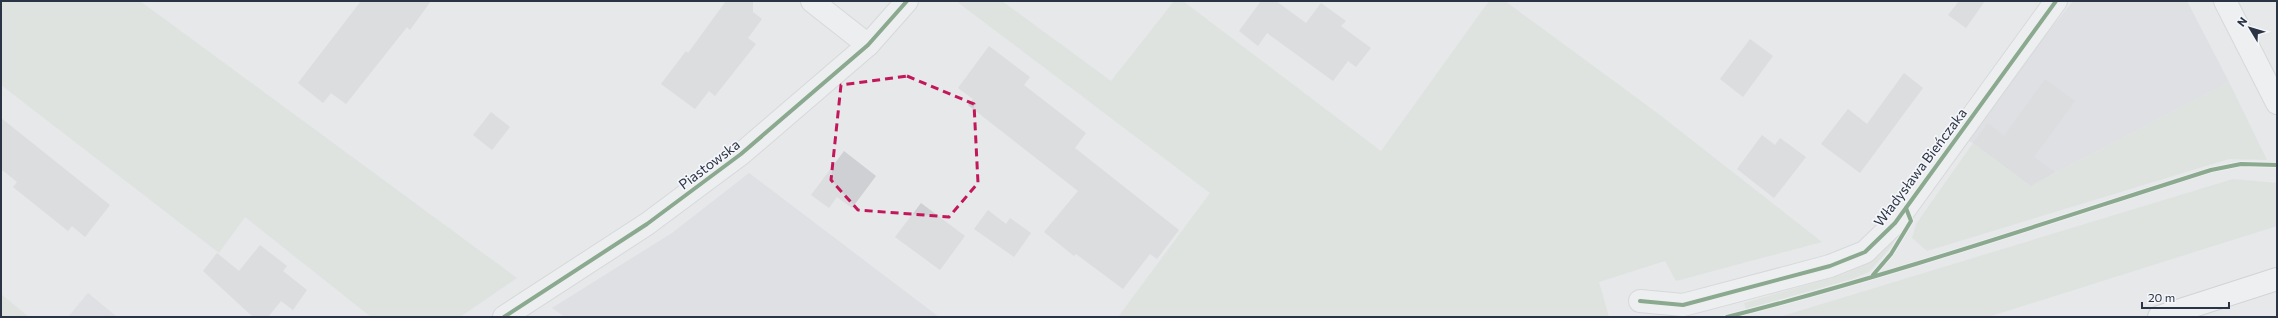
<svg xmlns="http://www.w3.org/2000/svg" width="2278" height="318" viewBox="0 0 2278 318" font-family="Commissioner,sans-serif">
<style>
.built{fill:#d4d7dd}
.green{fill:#d6ded6}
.building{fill:#ced0d3}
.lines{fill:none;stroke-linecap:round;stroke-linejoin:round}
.street-casing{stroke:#c4c6c8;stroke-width:24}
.secondary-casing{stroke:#c4c6c8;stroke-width:24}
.highway-casing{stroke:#b8bbbf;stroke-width:24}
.street{stroke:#f5f6f7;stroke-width:22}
.secondary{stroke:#f8f8f8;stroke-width:22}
.highway{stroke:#f8f8f8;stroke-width:22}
.cycleway-casing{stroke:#f4f6f9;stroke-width:6}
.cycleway{stroke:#1b5e20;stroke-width:4}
.marked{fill:none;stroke:#c2185b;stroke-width:3;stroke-dasharray:8 5;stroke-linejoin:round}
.labels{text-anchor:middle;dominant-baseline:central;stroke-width:3.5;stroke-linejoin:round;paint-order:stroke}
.street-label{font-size:14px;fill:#2b3445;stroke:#f4f6f9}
</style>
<rect width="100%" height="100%" fill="#e6e8ea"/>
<g class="built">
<path d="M2073 1H2187L2229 82 2030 186 1973 143 1963 138Z"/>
<path d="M749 173 939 317H565L552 308 672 233Z"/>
<path d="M88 293 117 317H68Z"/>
</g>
<g class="green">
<path d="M1 1H140L517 278 460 317H371L245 217 219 253 1 85Z"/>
<path d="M956 1H1002L1111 81 1174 1H1183L1381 151 1489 1H1505L1656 112 1822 242 1676 281 1665 261 1599 282 1609 317H1118L1210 193Z"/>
<path d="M2229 82 2267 160 2229 159 1927 251 1912 238 1916 224 1973 143 2030 186Z"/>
<path d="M2233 179 2277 183V226L1988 317H1779Z"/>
<path d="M1899 233 1891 247 1869 272 1852 279 1746 309 1744 303 1844 274C1866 265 1884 251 1899 233Z"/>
<path d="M1 294 29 317H1Z"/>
</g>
<g class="building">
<path d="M361 1H431L410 30 407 27 346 104 331 93 323 103 298 83Z"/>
<path d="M726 1H753V12L762 19 748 38 756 44 715 96 709 91 695 109 661 84 686 51 688 53Z"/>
<path d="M1261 1H1276L1306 23 1321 3 1346 21 1341 26 1371 48 1356 67 1348 61 1333 81 1267 33 1258 46 1239 31Z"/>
<path d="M1959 1H1985L1966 28 1948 15Z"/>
<path d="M1750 39 1773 56 1743 97 1720 79Z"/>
<path d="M989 46 1030 77 1024 85 1086 133 1075 148 1179 230 1157 259 1150 254 1123 289 1076 254 1074 256 1044 232 1078 191 968 105 973 99 958 88Z"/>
<path d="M1904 73 1923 88 1860 173 1821 144 1848 109 1867 124Z"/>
<path d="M2045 79 2075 101 2034 157 2055 172 2031 186 1973 143 1988 123 2004 136Z"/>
<path d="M491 112 510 127 492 150 473 135Z"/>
<path d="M1 118 110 205 85 237 72 226 68 231 13 187 17 182 1 169Z"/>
<path d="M1762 135 1775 145 1780 138 1806 157 1774 198 1737 169Z"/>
<path d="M844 151 876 176 852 208 837 197 829 208 811 195Z"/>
<path d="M921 203 965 236 940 270 895 237Z"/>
<path d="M988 210 1006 224 1010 218 1031 233 1014 257 974 229Z"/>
<path d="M260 245 287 266 283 271 307 290 293 310 281 301 268 317H253L203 271 217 253 239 271Z"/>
</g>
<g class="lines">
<defs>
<g id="street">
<path d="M812 1 868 45"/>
<path d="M1640 301 1683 305 1830 266 1865 252 1895 223 2056 1"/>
<path d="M504 317 647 224 741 154 868 45 907 1"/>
</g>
<path id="secondary" d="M2225 1 2277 103"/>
<path id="highway" d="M2159 317 2277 279"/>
</defs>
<use href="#street" class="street-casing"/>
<use href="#secondary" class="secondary-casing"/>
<use href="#highway" class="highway-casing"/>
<use href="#street" class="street"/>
<use href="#secondary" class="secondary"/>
<use href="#highway" class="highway"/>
<defs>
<g id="cycleway">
<path d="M1873 275 1891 254 1911 221 1906 208"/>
<path d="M1640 301 1683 305 1830 266 1865 252 1895 223 2056 1"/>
<path d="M504 317 647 224 741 154 868 45 907 1"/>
<path d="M1727 317C1890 276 2050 221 2211 170L2241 164 2277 165"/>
</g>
</defs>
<use href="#cycleway" class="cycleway-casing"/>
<use href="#cycleway" class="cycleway"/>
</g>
<path d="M0 0H2278V318H0ZM907 76 974 104 978 183 949 217 858 210 831 180 841 85Z" fill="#e6e8ea" fill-opacity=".55" fill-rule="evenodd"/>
<path class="marked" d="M907 76 974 104 978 183 949 217 858 210 831 180 841 85Z"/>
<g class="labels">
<g class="street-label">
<text transform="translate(709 164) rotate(-37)">Piastowska</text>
<text transform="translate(1920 167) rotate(-53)">Władysława Bieńczaka</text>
</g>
</g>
<rect width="2278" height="318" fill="none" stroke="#2b3445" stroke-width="4"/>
<g transform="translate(2250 28) rotate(308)" stroke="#f4f6f9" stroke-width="3" paint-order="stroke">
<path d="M0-3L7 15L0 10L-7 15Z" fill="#2b3445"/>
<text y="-6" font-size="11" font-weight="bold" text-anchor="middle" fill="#2b3445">N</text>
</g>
<path d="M2142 302v6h87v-6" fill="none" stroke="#2b3445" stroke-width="2"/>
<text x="2148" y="302" font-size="12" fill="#2b3445" stroke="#f4f6f9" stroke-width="3" paint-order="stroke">20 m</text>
</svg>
